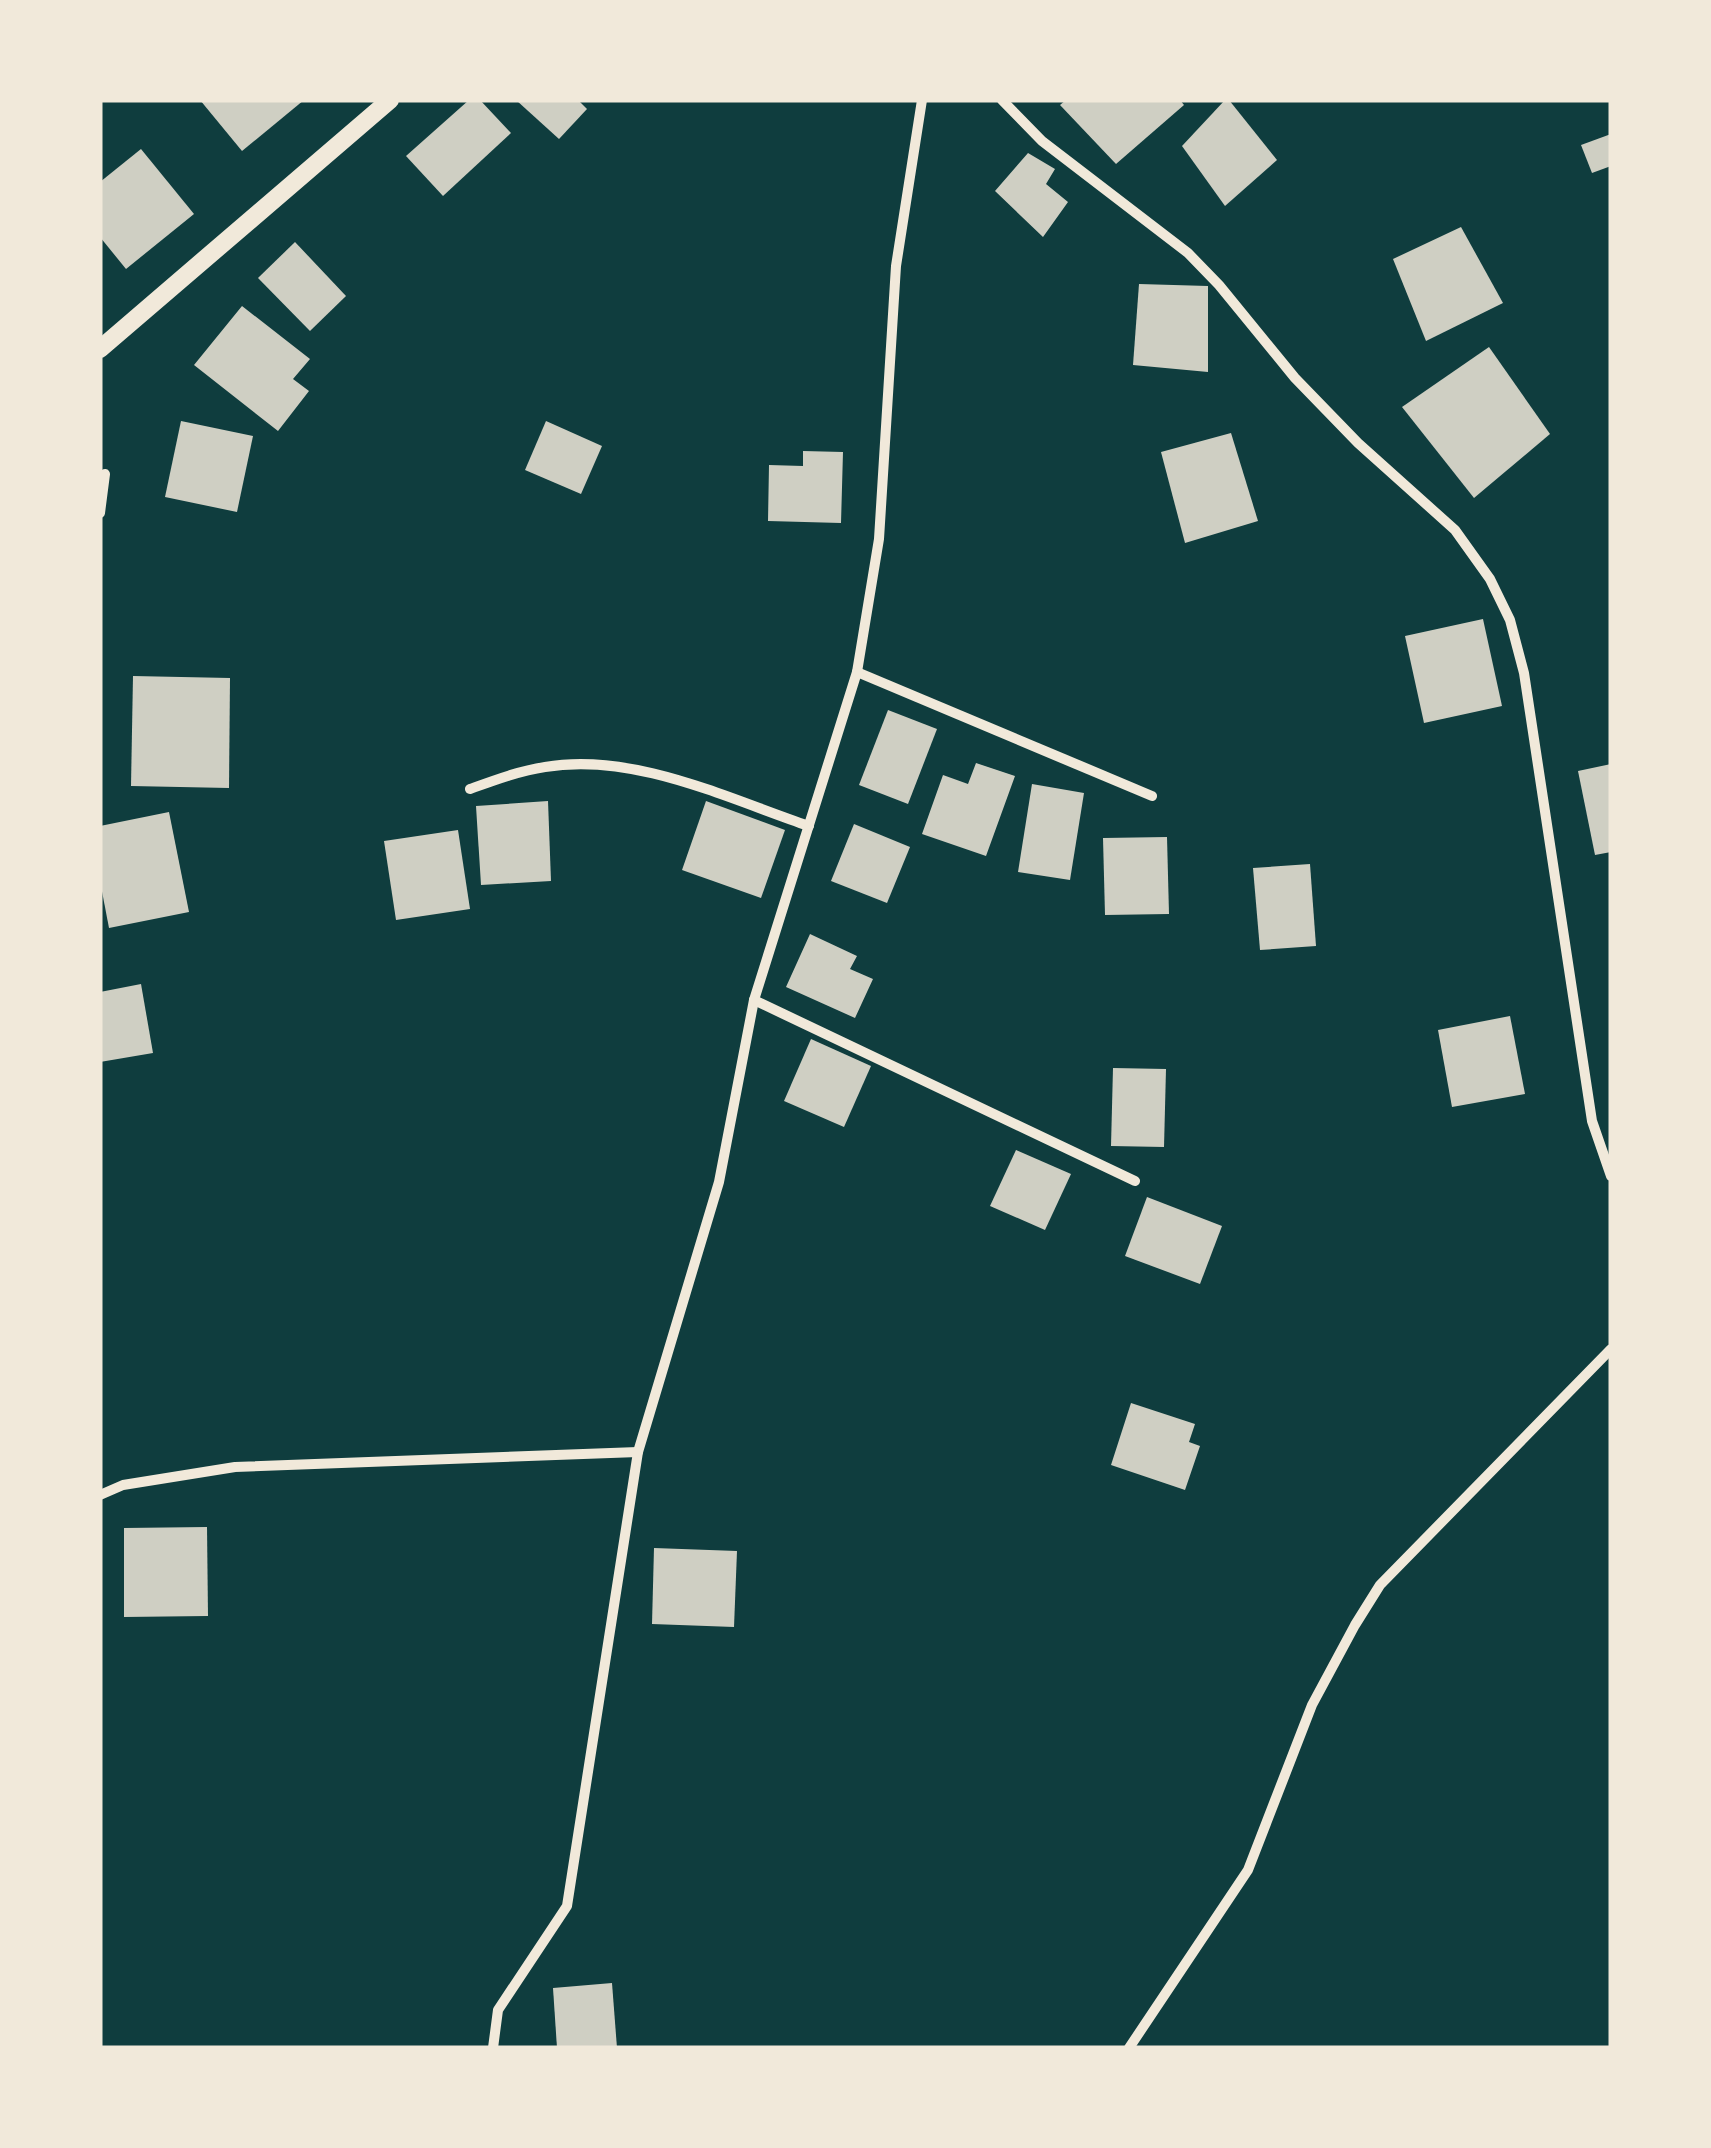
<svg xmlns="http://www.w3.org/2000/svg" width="1711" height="2148" viewBox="0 0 1711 2148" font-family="'DejaVu Sans',sans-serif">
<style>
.building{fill:#cfcfc3}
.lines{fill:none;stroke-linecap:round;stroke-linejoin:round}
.minor{stroke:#f1e9da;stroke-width:10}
.tertiary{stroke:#f1e9da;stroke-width:18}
</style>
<rect width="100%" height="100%" fill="#0f3d3e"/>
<g class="building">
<path d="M200 100H304L242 151Z"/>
<path d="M469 100H480L511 133 443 196 406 156Z"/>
<path d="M516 100H578L587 109 559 139Z"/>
<path d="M1066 100H1180L1184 105 1116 164 1060 105Z"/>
<path d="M1225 100H1229L1277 160 1225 206 1182 146Z"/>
<path d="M1611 134V166L1592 173 1581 145Z"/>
<path d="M141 149 194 214 126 269 100 237V182Z"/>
<path d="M1028 153 1055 169 1046 184 1068 202 1043 237 995 191Z"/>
<path d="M1461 227 1503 303 1426 341 1393 259Z"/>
<path d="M295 242 346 296 310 331 258 278Z"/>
<path d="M1139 284 1208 286V372L1133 365Z"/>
<path d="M242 306 310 359 293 379 309 391 278 431 194 365Z"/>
<path d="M1489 347 1550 434 1474 498 1402 407Z"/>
<path d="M181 421 253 436 237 512 165 497Z"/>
<path d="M546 421 602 446 581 494 525 470Z"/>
<path d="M1231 433 1258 521 1185 543 1161 452Z"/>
<path d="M803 451 843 452 841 523 768 521 769 465 803 466Z"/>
<path d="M1483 619 1502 706 1424 723 1405 636Z"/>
<path d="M133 676 230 678 229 788 131 786Z"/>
<path d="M888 710 937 729 908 804 859 785Z"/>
<path d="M976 763 1015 776 986 856 922 834 943 775 968 784Z"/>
<path d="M1611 764V852L1595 855 1578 771Z"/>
<path d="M1032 784 1084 793 1070 880 1018 872Z"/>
<path d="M548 801 551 881 481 885 476 806Z"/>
<path d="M706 801 785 830 761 898 682 870Z"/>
<path d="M169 812 189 912 109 928 100 881V826Z"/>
<path d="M854 824 910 847 887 903 831 881Z"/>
<path d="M458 830 470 909 396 920 384 841Z"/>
<path d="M1167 837 1169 914 1105 915 1103 838Z"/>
<path d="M1310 864 1316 946 1260 950 1253 868Z"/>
<path d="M810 934 857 956 850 969 873 979 855 1018 786 987Z"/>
<path d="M141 984 153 1053 100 1062V992Z"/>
<path d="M1510 1016 1525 1094 1452 1107 1438 1030Z"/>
<path d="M811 1039 871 1066 844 1127 784 1101Z"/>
<path d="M1113 1068 1166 1069 1164 1147 1111 1146Z"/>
<path d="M1016 1150 1071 1174 1045 1230 990 1206Z"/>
<path d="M1147 1197 1222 1226 1200 1284 1125 1256Z"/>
<path d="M1131 1403 1195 1424 1189 1442 1200 1446 1185 1490 1111 1465Z"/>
<path d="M207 1527 208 1616 124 1617V1528Z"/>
<path d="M654 1548 737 1551 734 1627 652 1624Z"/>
<path d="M612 1983 617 2048H557L553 1988Z"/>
</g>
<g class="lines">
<g class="minor">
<path d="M1002 100 1042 141 1188 253 1219 285 1295 378 1358 443 1455 530 1490 579 1510 620 1524 673 1592 1121 1611 1176"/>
<path d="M100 513 105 474"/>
<path d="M857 672 1152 796"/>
<path d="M470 789C495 780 519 771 545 767 634 752 726 798 809 826"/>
<path d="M754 1000 1135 1181"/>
<path d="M100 1495 123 1485 235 1467 638 1452"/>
<path d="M493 2048 498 2010 567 1906 638 1452 719 1182 754 1000 857 672 879 539 896 266 922 100"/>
<path d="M1129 2048 1248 1870 1312 1705 1355 1625 1380 1585 1611 1349"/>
</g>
<path class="tertiary" d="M100 349 390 100"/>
</g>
<rect width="1711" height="2148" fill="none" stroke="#f1e9da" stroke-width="205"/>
</svg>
